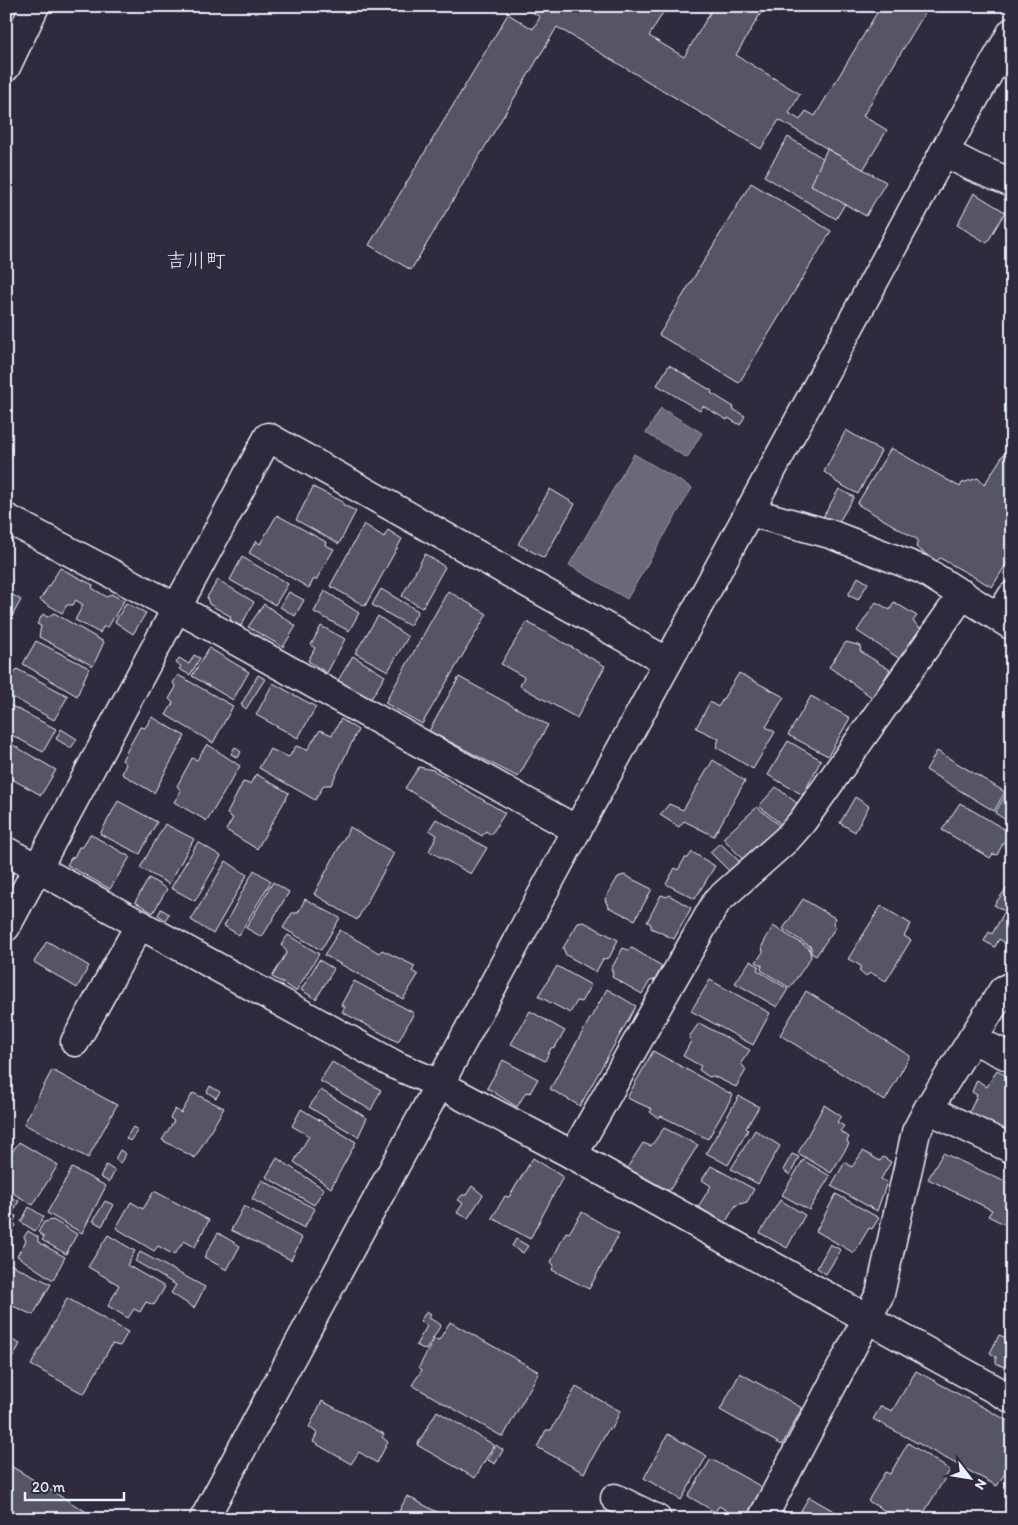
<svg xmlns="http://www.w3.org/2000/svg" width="1018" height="1525" viewBox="0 0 1018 1525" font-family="Itim,'Klee One',sans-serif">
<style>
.water{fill:#696978;stroke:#9c9fab}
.building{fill:#575565;stroke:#e8f1f8}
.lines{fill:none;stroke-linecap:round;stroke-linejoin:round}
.minor-casing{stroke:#e8f1f8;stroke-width:31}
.tertiary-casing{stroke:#e8f1f8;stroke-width:31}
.minor{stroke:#2f2a3d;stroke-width:28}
.tertiary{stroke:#2f2a3d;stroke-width:28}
.labels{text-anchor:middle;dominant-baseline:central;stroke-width:5;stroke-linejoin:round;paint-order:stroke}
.quarter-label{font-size:20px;fill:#e8f1f8;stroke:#2f2a3d}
</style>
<rect width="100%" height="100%" fill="#2f2a3d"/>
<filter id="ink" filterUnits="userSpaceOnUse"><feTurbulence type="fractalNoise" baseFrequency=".02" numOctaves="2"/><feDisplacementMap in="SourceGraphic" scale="10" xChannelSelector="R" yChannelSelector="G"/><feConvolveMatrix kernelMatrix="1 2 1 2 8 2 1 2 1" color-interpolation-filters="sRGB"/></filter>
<g filter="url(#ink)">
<g class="water">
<path d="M661 408 702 433 687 458 646 433Z"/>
<path d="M634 454 692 488 627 599 569 565Z"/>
</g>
<g class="building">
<path d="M535 6H667L649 36 684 57 714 6H765L736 55 800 94 789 113 800 120 806 111 815 116 881 6H929L863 116 887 130 863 170 779 120 761 149 557 27 411 270 369 245 508 14 533 29 540 17 532 12Z"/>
<path d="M788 137 859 180 836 219 764 176Z"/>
<path d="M827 149 886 182 866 216 811 185Z"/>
<path d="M751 183 831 231 739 383 659 335Z"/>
<path d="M974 193 1005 212 987 243 957 225Z"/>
<path d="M669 365 712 391 711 393 734 407 733 409 745 416 740 425 728 418 727 420 703 406 700 411 657 385Z"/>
<path d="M846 430 881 451 858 494 836 482 834 479 824 472Z"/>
<path d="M1012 441V555L992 587 940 558 936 562 916 547 918 540 857 504 891 448 960 487 962 483 978 478 984 485Z"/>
<path d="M313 487 343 502V505L356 511 339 544 296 520Z"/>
<path d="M550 489 575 504 544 558 518 544Z"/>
<path d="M839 489 854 497 837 525 823 517Z"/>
<path d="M277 515 326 542 325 545 334 549 316 580 314 579 309 588 249 553 256 541 260 544Z"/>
<path d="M364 524 384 537 388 530 402 539 365 606 330 586Z"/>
<path d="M425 554 445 567 422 608 402 596Z"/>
<path d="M242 557 288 584 275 605 230 580Z"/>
<path d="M60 568 93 585 92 588 107 597 111 594 124 601 108 627H103L100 633 75 620 83 605 76 600 73 605H67L62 613 40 600Z"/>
<path d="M858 577 868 583 858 600 848 595Z"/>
<path d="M218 580 254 602 241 626 231 621 230 616 209 604 207 597Z"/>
<path d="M381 589 418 611 410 626 372 605Z"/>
<path d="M6 591 21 600 6 627Z"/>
<path d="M325 591 359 613 349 631 314 612Z"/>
<path d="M448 591 487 614 422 724 385 703Z"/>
<path d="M289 592 304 600 295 616 280 607Z"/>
<path d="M876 602 890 610 894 602 917 616 913 621 921 629 900 659 857 631Z"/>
<path d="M126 603 146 613 133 634 115 622Z"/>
<path d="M264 604 296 626 283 647 248 627Z"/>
<path d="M54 613 104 642 93 666 39 637 41 626 37 624 43 614 47 617Z"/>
<path d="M378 616 408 637 388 671 355 653Z"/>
<path d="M527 622 605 666 577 718 520 686 524 677 501 664Z"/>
<path d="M321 626 345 639 327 673 308 661 315 648 311 645Z"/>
<path d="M36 641 89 668 77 696 23 664Z"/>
<path d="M846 642 861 646 860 651 890 670 873 698 829 667Z"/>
<path d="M209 648 249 672 233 700 192 676Z"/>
<path d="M194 655 200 658 190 675 179 669 181 666 176 663 179 658 189 664Z"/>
<path d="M353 656 385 676 369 702 337 682Z"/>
<path d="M17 669 68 696 54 720 7 694 6 685Z"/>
<path d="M739 673 784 697 766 727 775 732 753 769 716 747 719 739 696 728 710 702 718 707Z"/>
<path d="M178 675 233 706 213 743 166 715 173 703 169 699 176 687 173 683Z"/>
<path d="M258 675 265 679 246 709 241 705Z"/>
<path d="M459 677 548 725 518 777 429 731Z"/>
<path d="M273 683 316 707 298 738 256 715Z"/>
<path d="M811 696 850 718 828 756 788 735Z"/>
<path d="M6 703 56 729 43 752 6 732Z"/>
<path d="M152 717 185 736 154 793 122 774 126 764 122 760 140 727 145 728Z"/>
<path d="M341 719 358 730 331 785H324L315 800 259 768 270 749 289 757 296 746 307 750 320 730 332 735Z"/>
<path d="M61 729 77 739 71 748 56 739Z"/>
<path d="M6 741 56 770 41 795 6 776Z"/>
<path d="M788 741 821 760 803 795 768 775Z"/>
<path d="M207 744 240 766 207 821 174 802 181 791 177 786 192 758 197 760Z"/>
<path d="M235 747 241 752 238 758 231 754Z"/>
<path d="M937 751 1005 792 994 811 926 770Z"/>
<path d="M713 760 745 781 714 836 684 821 679 827 660 815 669 804 683 810Z"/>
<path d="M419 767 433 770 505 813 491 835 486 831 482 836 405 788Z"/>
<path d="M256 774 289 793 257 849 226 830 233 818 227 814 243 782 250 784Z"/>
<path d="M1011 786H1012V824L995 813Z"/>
<path d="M776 787 798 804 783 826 759 806Z"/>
<path d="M855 797 869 806 855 832 840 823Z"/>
<path d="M118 801 157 822 140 854 100 834Z"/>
<path d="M960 803 1009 832 997 855 993 854 990 858 942 830Z"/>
<path d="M757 807 780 826 745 862 723 838Z"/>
<path d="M436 819 487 848 471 874 429 851 437 835 429 830Z"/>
<path d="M165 824 194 839 169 884 140 868Z"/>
<path d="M350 827 394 853 357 920 314 894Z"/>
<path d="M90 834 130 857 110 889 67 865 71 858 74 857 79 847H83Z"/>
<path d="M198 842 221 856 195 901 171 888Z"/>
<path d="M720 843 740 862 730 872 710 852Z"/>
<path d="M692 852 715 866 695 899 666 884 675 868 678 870 685 858H688Z"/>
<path d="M226 861 247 875 213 934 191 920Z"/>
<path d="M6 868 14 873 6 887Z"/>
<path d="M254 870 271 881 239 935 224 926Z"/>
<path d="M624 875 652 889 635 920 608 907 605 899 618 877Z"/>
<path d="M149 878 167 889 153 913 135 902Z"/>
<path d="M273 882 289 892 262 937 246 928Z"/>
<path d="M1006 889 1010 891 1012 889V947L999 939 995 947 984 941 989 932 992 934 1005 911 994 905Z"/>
<path d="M661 895 667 897 669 895 691 908 674 939 651 928V924L647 922Z"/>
<path d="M305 899 340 918 321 950 283 928 292 913H298Z"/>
<path d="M803 899 835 918 833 924 836 927 816 956 811 953V947L783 929Z"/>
<path d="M881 906 911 924 904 936 911 940 886 981 871 973 865 976 859 971 861 966 848 959Z"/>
<path d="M161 909 169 914 165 920 158 915Z"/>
<path d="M584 922 618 940 609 958 603 959 596 972 566 955 563 948 578 923Z"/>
<path d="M773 926 809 948 811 957 790 988 761 970 762 965 756 962 763 952 762 946Z"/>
<path d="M340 930 379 953 382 950 415 966 412 971 418 975 403 999 324 955Z"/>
<path d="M288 935 319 954 296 991 272 977 287 952 281 945Z"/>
<path d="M47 941 89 966 77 988 34 962Z"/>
<path d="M623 948 628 950 632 948 662 966 655 980 650 981 642 994 612 977 613 973 611 969Z"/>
<path d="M319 960 334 969 316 999 301 990Z"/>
<path d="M750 961 759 966 757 970 788 989 777 1007 735 983Z"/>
<path d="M557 966 591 985 581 1002 577 1001 570 1013 538 996Z"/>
<path d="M710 980 770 1013 753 1045 691 1011Z"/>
<path d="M354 981 414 1013 398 1042 342 1012 345 1007 341 1005Z"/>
<path d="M607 989 636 1006 580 1106 550 1089Z"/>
<path d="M806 991 910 1056 885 1101 780 1035Z"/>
<path d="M530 1011 565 1031 555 1047 551 1048 545 1061 511 1044Z"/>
<path d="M699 1023 750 1050 741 1063 746 1070 736 1087 713 1076 709 1077 699 1070 701 1066 683 1056 691 1041 689 1037Z"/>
<path d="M653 1051 733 1095 708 1139 661 1116 658 1118 650 1112 652 1109 627 1098Z"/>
<path d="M503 1060 538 1079 530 1093 526 1092 517 1107 487 1088Z"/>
<path d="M332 1062 381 1090 371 1110 320 1081Z"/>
<path d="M52 1070 117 1105 88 1158 24 1124Z"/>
<path d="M997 1070 1012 1079V1133L969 1113 977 1095 972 1092 977 1080 987 1087Z"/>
<path d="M210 1086 220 1092 216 1098 207 1092Z"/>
<path d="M321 1090 367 1118 358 1137 309 1107Z"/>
<path d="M193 1093 224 1108 195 1158 162 1140 174 1121 170 1118 175 1109 181 1113Z"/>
<path d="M739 1096 759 1107 746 1128 748 1130 728 1165 706 1153Z"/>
<path d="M824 1105 841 1116 837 1122 844 1126 840 1131 849 1137 847 1141 849 1144 831 1173 798 1153Z"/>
<path d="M301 1109 356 1142 331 1188 294 1162 309 1136 292 1126Z"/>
<path d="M133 1127 138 1130 130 1141 126 1138Z"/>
<path d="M664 1128 698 1145 669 1191 627 1168 643 1143 651 1146Z"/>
<path d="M755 1130 780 1146 758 1184 731 1169Z"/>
<path d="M19 1142 58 1165 33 1205 6 1189V1161Z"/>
<path d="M120 1150 126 1154 120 1163 115 1159Z"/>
<path d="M863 1151 880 1161 883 1157 891 1162 881 1179 887 1182 877 1211 831 1186 845 1162 852 1167Z"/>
<path d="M943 1153 1012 1185V1228L988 1216 992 1210 928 1179Z"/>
<path d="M792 1154 799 1157 790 1175 783 1170Z"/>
<path d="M277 1158 324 1189 314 1205 266 1177Z"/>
<path d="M533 1158 563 1177 530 1239 492 1218 505 1196 509 1197Z"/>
<path d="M803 1160 830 1176 809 1210 782 1195Z"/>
<path d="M106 1165 115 1171 109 1182 100 1177Z"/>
<path d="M711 1166 754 1189 747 1202 736 1205 725 1223 698 1207 711 1186 702 1180Z"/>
<path d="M72 1168 106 1186 82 1233 47 1213Z"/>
<path d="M262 1180 315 1209 304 1228 252 1199Z"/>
<path d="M472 1186 483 1195 468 1218 457 1213 463 1203 458 1200 462 1195H466Z"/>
<path d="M154 1191 209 1220 195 1247 184 1241 174 1255 158 1246 154 1251 116 1228 131 1202 143 1209Z"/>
<path d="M836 1194 879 1218 872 1229 869 1228 854 1253 816 1231Z"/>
<path d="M6 1195 19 1201 12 1214 16 1216 14 1221 6 1217Z"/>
<path d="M780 1200 805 1215 787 1248 760 1233Z"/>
<path d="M105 1201 114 1205 102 1226 93 1221Z"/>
<path d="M244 1206 302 1238 291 1260 231 1230Z"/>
<path d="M29 1207 44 1217 35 1231 21 1222Z"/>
<path d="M582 1212 619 1234 589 1289 552 1270 554 1265 551 1262 566 1232 569 1233Z"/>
<path d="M6 1219 16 1225 7 1240H6Z"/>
<path d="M53 1220 77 1234 66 1254 42 1240 44 1237 38 1232 44 1222Z"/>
<path d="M28 1231 38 1237V1242L65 1257 53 1280 17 1256 26 1241 24 1237Z"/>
<path d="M218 1233 240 1246 227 1270 204 1257Z"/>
<path d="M108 1235 135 1251 127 1265 165 1287 154 1305 146 1302 140 1312 134 1309 128 1318 108 1306 119 1285 88 1267Z"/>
<path d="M516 1239 528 1246 523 1253 512 1246Z"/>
<path d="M830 1244 841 1250 826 1274 817 1268Z"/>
<path d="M140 1252 205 1287 194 1308 171 1293 176 1285 135 1261Z"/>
<path d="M10 1264 51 1284 33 1315 6 1303V1272Z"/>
<path d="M67 1298 128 1332 120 1346 112 1344 84 1394 31 1365Z"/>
<path d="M427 1311 431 1314 429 1318 441 1325 426 1350 416 1345 427 1326 420 1321Z"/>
<path d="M450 1322 539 1372 503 1437 412 1385 422 1370 419 1367 434 1339 439 1340Z"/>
<path d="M1012 1331V1368L1006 1365 1004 1367 996 1363V1357L990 1353 999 1335 1007 1338Z"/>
<path d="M6 1337 20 1344 6 1370Z"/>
<path d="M916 1371 1012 1423V1461L997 1486 873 1419 881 1406 892 1411Z"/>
<path d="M740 1373 802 1408 782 1445 720 1410Z"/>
<path d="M576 1387 620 1411 612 1429 609 1428 584 1473 537 1447 546 1430H551Z"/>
<path d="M322 1401 384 1434 382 1437 388 1442 377 1463 359 1452 351 1464 313 1442 317 1433 309 1427Z"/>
<path d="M437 1411 494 1445 475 1478 417 1445Z"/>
<path d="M668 1434 707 1456 681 1500 644 1478Z"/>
<path d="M908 1443 950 1470 920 1519H899L868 1501 885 1472 890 1474Z"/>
<path d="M496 1445 503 1450 495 1464 488 1460Z"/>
<path d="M711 1459 762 1487 745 1519H740L719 1506 715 1512 688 1496Z"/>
<path d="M6 1463 98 1519H6Z"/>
<path d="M407 1496 450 1519H395Z"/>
<path d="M809 1497 848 1519H796Z"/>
</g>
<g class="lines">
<defs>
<g id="minor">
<path d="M6 67 35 6"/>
<path d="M944 152 973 167 1012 183"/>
<path d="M750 512 830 534 923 570 1012 626"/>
<path d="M6 518 177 608 577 830"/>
<path d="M999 617 1012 596"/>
<path d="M6 851 397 1066 439 1084 573 1155 1012 1399"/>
<path d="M6 927 268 437 668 662"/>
<path d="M972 1039 1012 1058"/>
<path d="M75 1042 140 924"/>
<path d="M928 1109 1012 1149"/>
<path d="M573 1155 717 901 787 839 802 822 963 594"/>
<path d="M615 1498 657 1519"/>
<path d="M762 1519 880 1294 916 1132 928 1109 1003 990 1012 986"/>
</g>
<path id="tertiary" d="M204 1519 944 152 1012 32"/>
</defs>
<use href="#minor" class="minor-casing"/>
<use href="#tertiary" class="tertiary-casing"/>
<use href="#minor" class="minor"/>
<use href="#tertiary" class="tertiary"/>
</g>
</g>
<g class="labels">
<g class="quarter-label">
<text x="196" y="260">吉川町</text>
</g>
</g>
<rect width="1018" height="1525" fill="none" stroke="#2f2a3d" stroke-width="25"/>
<rect x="12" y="12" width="993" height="1500" fill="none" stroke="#e8f1f8" stroke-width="2" filter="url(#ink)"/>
<g transform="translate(970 1478) rotate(121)" stroke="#2f2a3d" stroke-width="4" paint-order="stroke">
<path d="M0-4L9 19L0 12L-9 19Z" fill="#e8f1f8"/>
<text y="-8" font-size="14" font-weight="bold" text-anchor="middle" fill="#e8f1f8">N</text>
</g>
<path d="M25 1492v8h99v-8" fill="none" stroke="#e8f1f8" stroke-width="2.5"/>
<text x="32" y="1492" font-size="15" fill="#e8f1f8" stroke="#2f2a3d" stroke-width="4" paint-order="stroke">20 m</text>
</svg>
